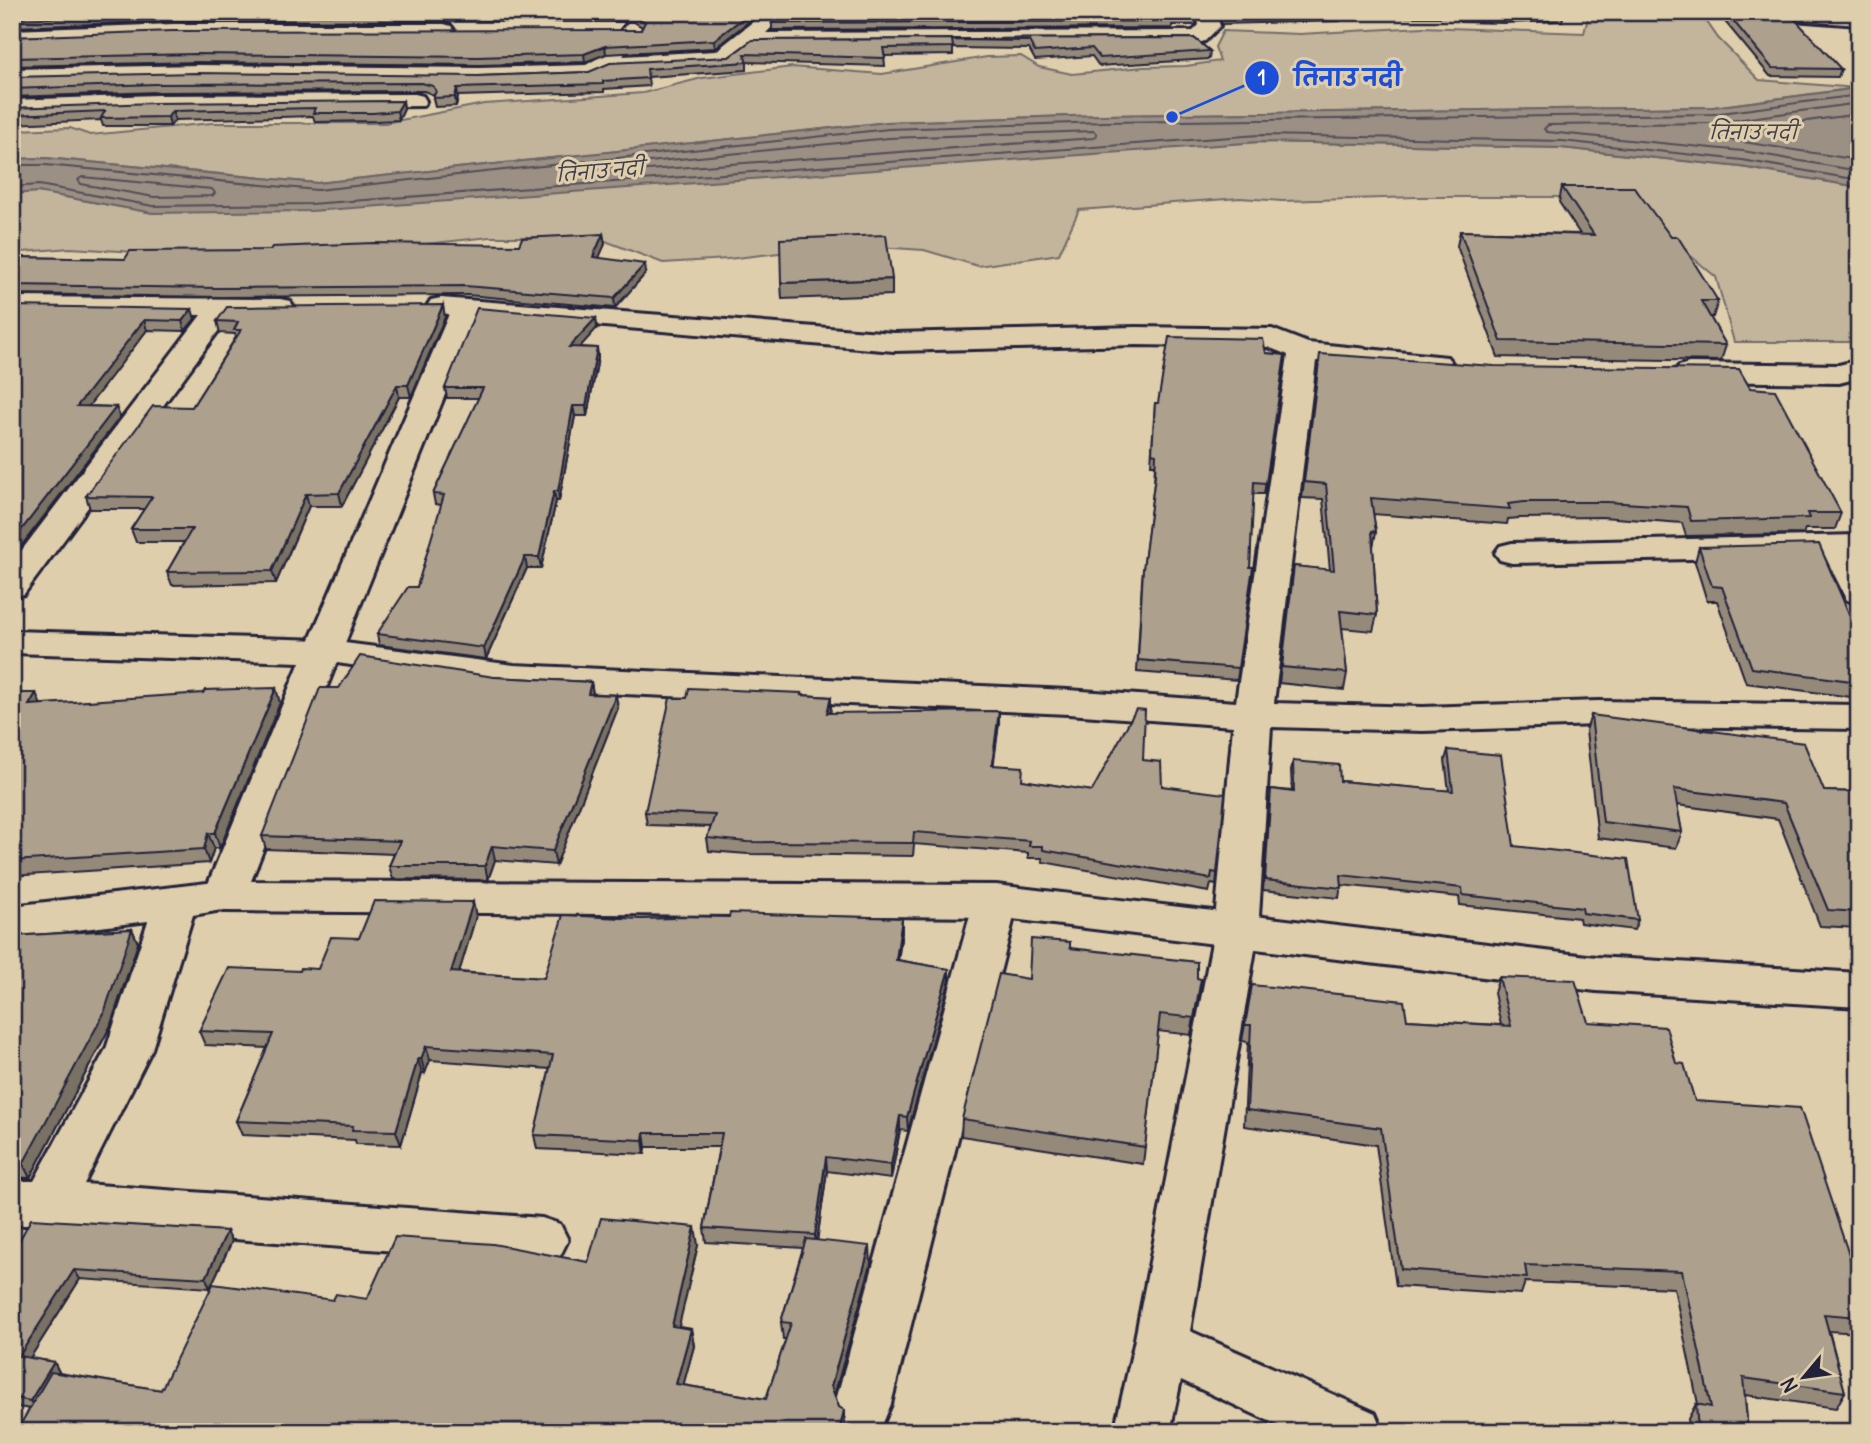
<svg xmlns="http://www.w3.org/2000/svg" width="1871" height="1444" viewBox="0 0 1871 1444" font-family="Delius,'Playpen Sans Deva',sans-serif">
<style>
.green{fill:#c3b59b;stroke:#726c6b;stroke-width:2}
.water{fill:#9b9083;stroke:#6b6466;stroke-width:2}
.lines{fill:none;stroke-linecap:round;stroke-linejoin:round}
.shore{stroke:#524e58;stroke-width:2}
.street-casing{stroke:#22223b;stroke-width:6}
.secondary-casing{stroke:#22223b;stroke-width:6}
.street{fill:#dfceab;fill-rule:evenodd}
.secondary{fill:#dfceab;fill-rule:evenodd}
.wall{fill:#958a7a;stroke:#22223b;stroke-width:2}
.shaded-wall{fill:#797163;stroke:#22223b;stroke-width:2}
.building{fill:#ada18e;stroke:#22223b;stroke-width:2}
.labels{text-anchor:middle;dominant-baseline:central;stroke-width:6;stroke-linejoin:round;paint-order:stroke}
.far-water-label{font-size:19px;font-style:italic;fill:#403e4d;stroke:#dfceab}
.leader{fill:none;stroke:#1d4ed8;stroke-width:2.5}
.callout-dot{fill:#1d4ed8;stroke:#dfceab;stroke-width:2.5}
.mark-label{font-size:21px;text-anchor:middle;font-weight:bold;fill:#fff}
.callout-label{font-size:23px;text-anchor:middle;font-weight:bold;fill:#1d4ed8;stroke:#dfceab;stroke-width:6;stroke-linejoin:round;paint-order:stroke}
</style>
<rect width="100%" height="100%" fill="#dfceab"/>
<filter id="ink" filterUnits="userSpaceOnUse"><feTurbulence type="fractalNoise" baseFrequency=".0143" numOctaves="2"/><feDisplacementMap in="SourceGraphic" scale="14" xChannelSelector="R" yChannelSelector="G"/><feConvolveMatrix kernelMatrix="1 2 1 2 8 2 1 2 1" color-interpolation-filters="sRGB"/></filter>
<g filter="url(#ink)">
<g class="green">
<path d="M1601 12H1700L1718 38 1759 80 1857 88 1713 107 1103 115 888 122 317 183 45 158 12 159V131L15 130 70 128 90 135 212 123H385L484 104 643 93 702 78 792 67 882 74 987 57 1021 56 1039 67 1072 74 1143 67 1186 66 1220 61 1215 47 1223 31 1300 34 1423 27 1584 33 1588 18Z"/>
<path d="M1259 142 1561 148 1741 167 1859 187V342H1734L1716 277 1673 241 1641 197H1417L1282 201 1240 198 1079 210 1059 254 978 266 924 250 847 245 728 259 663 263 595 237H490L342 253 221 257 70 248 12 253V194L38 192 153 213Z"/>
</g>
<path class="water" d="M1859 88V187L1741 167 1561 148 1259 142 311 211 153 213 38 192 12 194V159L45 158 317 183 888 122 1103 115 1713 107Z"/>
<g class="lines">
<g class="shore">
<path d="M1859 103 1714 123 1548 125 1544 129 1547 132 1743 151 1859 171"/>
<path d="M1859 114 1724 132 1721 135 1724 139 1859 160"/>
<path d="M1094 131 1097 135 1094 138 606 173 602 170 605 167 629 164 889 138Z"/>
<path d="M12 165H45L317 190 889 129 1104 122 1713 114 1859 95"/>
<path d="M82 177 212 189 215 193 212 196 154 197 81 184 78 180Z"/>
<path d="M12 187 39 185 153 206 310 204 1259 135 1562 141 1742 160 1859 180"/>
</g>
<defs>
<g id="street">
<path d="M637 12H658L623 56 716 51 765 12H787L766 33 1193 31 1199 25 1196 12H1216L1220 26 1205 41 1198 43 752 45 729 62 721 63 610 69 590 78 479 82 198 79 12 83V69L198 65 479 68 586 65 598 58Z"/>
<path d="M1757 12 1859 13V25L1767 18Z"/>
<path d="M174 24H444L451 26 454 30 451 34 444 36H174L12 42V30Z"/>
<path d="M415 94 423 96 426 101 423 106 157 109 12 114V100L157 95Z"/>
<path d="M12 297 280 299 290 301 294 307 290 313 280 315H230L24 594 12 597V563L201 315 12 313Z"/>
<path d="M441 298 894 333 1136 327 1272 329 1308 343 1447 357 1452 363 1447 369 1437 372 1316 361 1274 703 1423 707 1598 701 1859 705V729L1598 725 1423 731 1271 727 1258 932 1190 1331 1375 1413 1383 1432H1293L1181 1380 1170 1432H1114L1134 1344 1214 932 1233 726 1068 714 514 689 310 659 305 651 449 314 431 312 427 306 431 300ZM477 315 894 351 1136 345 1268 347 1288 355 1236 702 1068 690 514 665 345 643Z"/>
<path d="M1859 360V378L1839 383 1689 381 1679 378 1674 372 1679 366 1689 363 1839 365Z"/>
<path d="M1859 535V603L1847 600 1825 556 1512 563 1500 560 1495 553 1500 546 1512 543Z"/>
<path d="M224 881 239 885 245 896 239 907 193 915 152 1049 84 1184 542 1218 560 1224 568 1240 560 1256 542 1262 49 1225H12V1181H34L106 1049 148 921 12 938V906Z"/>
<path d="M996 885 1011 890 1018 901 891 1404 883 1423 863 1430 843 1423 835 1404 974 901 981 890Z"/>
</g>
<path id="secondary" d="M12 631 323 640 336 643 341 651 251 881 996 885 1596 957 1859 973V1007L1596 991 996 917 224 911 209 907 203 896 300 662 12 653Z"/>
</defs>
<use href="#street" class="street-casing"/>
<use href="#secondary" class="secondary-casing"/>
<use href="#street" class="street"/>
<use href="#secondary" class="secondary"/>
</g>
<g class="wall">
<path d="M12 12H761L715 48 606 54 585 62 479 65 198 62 12 66V37L641 30 642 27 634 22 174 21 12 27Z"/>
<path d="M1218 12H1563L1564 14 1562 21 1503 23 1460 22 1456 17H1340V21L1222 24Z"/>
<path d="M1717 12H1768L1841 69 1838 77 1770 76Z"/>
<path d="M1196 17V25H1172V28L772 30V23Z"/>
<path d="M1194 38 1210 51 1209 59 1099 66 1092 56 1035 60 1029 49 953 48V55L884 56 885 66 747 62V70L648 77 649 86 604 89V92L458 96 456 106 435 107 433 98 434 95 424 91 157 92 12 97V77L478 76 589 72 729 57 752 40Z"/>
<path d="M403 101 404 109 399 120 375 121 315 122 313 116 175 120 170 126H103L101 120 12 124V108Z"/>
<path d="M1562 187 1718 301 1713 317H1710L1726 345 1721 361 1498 357 1457 246 1460 231 1580 234 1559 202Z"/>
<path d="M603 234 605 244 598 258 646 273 615 308 467 295 221 297 12 294V257L125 259 270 250 519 245Z"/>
<path d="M892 279V295L782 299 781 283Z"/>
<path d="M12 306 195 319 185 331 147 330 88 406 116 407 120 417 12 558Z"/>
<path d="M445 317 411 397H399L342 506H309L276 583 172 585 167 572 184 542H136L131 529 144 509H90L86 496 192 407 236 337 235 334 220 333 217 321Z"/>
<path d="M596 318 597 328 579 347 597 348 598 358 587 416H575L559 501H556L541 568H527L486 659 379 645 377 634 417 587 442 505 435 504 433 494 479 398H447L445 388Z"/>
<path d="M1266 353 1285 355 1264 494H1253L1250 567H1253L1237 680 1137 672 1142 580 1154 483 1155 465H1151L1155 403H1158Z"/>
<path d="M1318 369 1750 388 1841 513 1835 529H1805L1803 534 1686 536 1682 523 1602 517 1520 518 1508 519 1507 524 1373 514 1376 532 1373 547 1377 615 1373 631 1342 628 1347 673 1344 690 1279 683 1294 566 1330 570 1323 499 1302 498Z"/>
<path d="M1699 547 1859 630V698L1746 683 1717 601H1707L1695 562Z"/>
<path d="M494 677 591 682 593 694 618 708 556 865 495 860 488 880 393 879 389 866 394 854 266 849 262 836 339 688Z"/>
<path d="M12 693H36L40 704 280 703 220 848H214L209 863 12 876Z"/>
<path d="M802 693V695L831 697 830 713 999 723 993 765 1022 780 1092 791 1143 760 1162 786 1217 873 1216 885 1211 884 1209 892 1043 862 1042 858H1028V853L914 844 913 856 748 854 709 851 707 838 711 827 647 825 645 812 687 698Z"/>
<path d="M1591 715 1824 791 1859 792V928L1820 926 1778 819 1677 805 1682 832 1676 848 1598 838 1586 731Z"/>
<path d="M1448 750 1514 846 1638 920 1634 930 1580 923 1579 918 1460 905 1459 897 1341 885 1339 898 1263 890 1271 789 1292 791 1291 770 1293 761 1340 781 1449 791 1445 760Z"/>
<path d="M476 916 459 972 544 978 641 919 729 917 902 918V932L898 960 949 969V983L908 1131 900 1130 891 1179 827 1171 817 1240 871 1264 835 1395 845 1426 844 1432H16L30 1409 12 1406V1254L227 1231 232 1241 210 1288 80 1279 30 1358 54 1362 59 1372V1373L161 1390 333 1300 367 1299 698 1245 678 1327 691 1329 694 1346 683 1385 766 1399 786 1339H783L781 1322 803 1248 706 1242 704 1228 719 1147H646L645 1154 537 1149 534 1135 550 1069 430 1060 425 1073H422L401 1145 356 1144 355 1140 242 1135 236 1121 267 1048 205 1045 199 1031 300 971 318 969 359 938Z"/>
<path d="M132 929 138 943 110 1027 30 1178 12 1177V936Z"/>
<path d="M1070 948 1197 978 1199 996 1191 1035 1158 1031 1143 1164 961 1136 962 1119 1029 979Z"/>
<path d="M1499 977 1588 1022 1676 1063 1695 1101 1859 1285V1333L1829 1331 1845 1392 1836 1408 1745 1395 1748 1432H1689L1688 1419 1696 1404H1698L1674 1288 1525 1282 1521 1294 1396 1286 1376 1145 1244 1126 1248 1042 1242 1041 1252 985 1407 1020 1501 1025 1494 993Z"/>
</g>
<g class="shaded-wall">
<path d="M751 12H761L715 48 714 40Z"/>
<path d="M605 46 606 54 585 62 584 54Z"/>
<path d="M457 88 458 96 456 106 455 97Z"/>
<path d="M403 101 404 109 399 120 397 111Z"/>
<path d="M172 111 175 120 170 126 168 117Z"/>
<path d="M603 234 605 244 595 267 593 257Z"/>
<path d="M645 264 646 273 615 308 614 298Z"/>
<path d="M443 305 445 317 411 397 408 385Z"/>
<path d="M192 309 195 319 185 331 182 321Z"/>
<path d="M596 318 597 328 571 357 569 347Z"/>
<path d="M144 320 147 330 81 416 77 406Z"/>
<path d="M597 348 598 358 587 416 586 406Z"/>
<path d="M397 385 399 397 342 506 339 493Z"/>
<path d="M573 406 575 416 559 501 558 491Z"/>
<path d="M116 407 120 417 12 558V542Z"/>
<path d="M554 491 556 501 541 568 539 557Z"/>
<path d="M306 494 309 506 276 583 272 571Z"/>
<path d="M525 557 527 568 486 659 484 648Z"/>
<path d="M591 682 593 695 588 694Z"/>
<path d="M276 688 280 703 220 848 215 833Z"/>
<path d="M36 693 42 708 29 705Z"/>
<path d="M616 695 618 708 556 865 553 851Z"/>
<path d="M831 697V709L828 725 827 713Z"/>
<path d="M999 711V723L992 777V765Z"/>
<path d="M208 833 214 848 209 863 204 849Z"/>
<path d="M492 846 495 860 488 880 485 866Z"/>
<path d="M473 902 476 916 455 986 451 972Z"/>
<path d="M902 918V932L896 974V960Z"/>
<path d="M132 929 138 943 110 1027 30 1178 23 1164Z"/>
<path d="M949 969V983L908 1131 907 1117Z"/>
<path d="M1201 979 1199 996 1191 1035 1194 1018Z"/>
<path d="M426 1046 430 1060 425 1073 421 1059Z"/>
<path d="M418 1059 422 1073 401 1145 396 1131Z"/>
<path d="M900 1116V1130L891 1179V1165Z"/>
<path d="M644 1133 646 1147 645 1154 643 1140Z"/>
<path d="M826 1157 827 1171 816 1249 815 1235Z"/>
<path d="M695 1227 698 1245 675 1343 672 1326Z"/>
<path d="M227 1231 232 1241 210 1288 206 1278Z"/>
<path d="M870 1246 871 1264 832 1403 831 1386Z"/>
<path d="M74 1270 80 1279 25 1366 19 1356Z"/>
<path d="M691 1329 694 1346 679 1401 676 1384Z"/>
<path d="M54 1362 59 1372 36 1410 30 1401Z"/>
<path d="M844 1410 845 1426 844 1432H839Z"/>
</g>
<g class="building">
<path d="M12 12H751L714 40 605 46 584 54 478 57 196 54 12 58V37L172 31 641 30 645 22 633 15 172 14 12 19Z"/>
<path d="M782 12H1196V17H1168L1173 21 772 23Z"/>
<path d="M1222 12H1340L1341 14 1223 16Z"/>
<path d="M1460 12H1563L1564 14 1505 15 1462 14Z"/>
<path d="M1726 12H1768L1791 15 1841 69 1772 68Z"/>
<path d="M1194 38 1210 51 1100 58 1092 48 1035 52 1029 41 952 40 953 47 883 48 885 58 744 54 747 62 647 69 648 78 603 81V84L457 88 455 97 433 98 436 91 433 86 422 83 155 84 12 89V77L196 73 478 76 589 72 610 63 729 57 752 40Z"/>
<path d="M403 101 397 111 373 113H313L315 108 172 111 168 117 101 118 105 111 12 115V108L155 103Z"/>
<path d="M1562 187H1634L1671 237H1678L1718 301H1701L1726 345 1501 341 1460 231 1594 235Z"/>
<path d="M603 234 593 257 645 264 614 298 465 286 218 288 12 285V257L125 259 130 251 270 250 272 247 373 243 519 245 522 238Z"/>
<path d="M886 235 892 279 781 283 780 239Z"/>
<path d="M443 305 408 385H397L339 493 306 494 272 571 167 572 192 529H131L152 497 86 496 153 406 192 407 241 330H234L238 322 217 321 227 307Z"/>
<path d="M12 306 192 309 182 321 144 320 77 406 116 407 12 542Z"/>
<path d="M477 308 596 318 569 347 597 348 586 406H573L558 491H554L539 557H525L484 648 377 634 408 587H417L444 495 433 494 483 388H445Z"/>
<path d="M1169 337 1263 339 1266 353 1285 355 1266 483 1254 482 1250 567H1253L1238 668 1138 660 1143 569 1155 476 1156 454 1152 453 1155 403H1158Z"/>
<path d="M1320 354 1494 366 1739 369 1750 388 1775 390 1841 513H1807L1809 518 1691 521 1687 507 1607 502H1524L1508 504 1510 509 1371 498 1376 532 1372 531 1377 615 1340 611 1347 673 1282 667 1294 566 1334 570 1326 484 1304 482Z"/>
<path d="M1819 544 1856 630H1859V682L1752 668 1722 587 1712 586 1699 547Z"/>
<path d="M360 656 494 677 591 682 588 694 616 695 553 851 492 846 485 866H389L400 841 262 836 320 688H339Z"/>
<path d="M276 688 215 833H208L204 849 12 861V693H36L29 705 203 693 205 690Z"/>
<path d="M689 688 802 693 801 695 831 697 827 713 999 711 992 765 1023 767 1022 780 1092 791 1136 709 1145 710 1143 760 1161 762 1162 786 1225 794 1217 873 1212 872 1211 879 1043 850V846H1029L1030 841 914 832 913 843 747 842 707 838 715 815 645 812 670 698H687Z"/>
<path d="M1591 715 1804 743 1824 791 1859 792V912L1828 910 1784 803 1674 789 1682 832 1603 822Z"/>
<path d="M1448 750 1501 755 1514 846 1628 859 1638 920 1583 913 1582 908 1463 895 1462 888 1341 875 1342 888 1265 880 1271 789 1294 792 1293 761 1339 765 1340 781 1453 791Z"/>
<path d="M374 901 473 902 451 972 544 978 563 915 641 919 674 918 675 916 729 917 730 913 902 918 896 960 949 969 907 1117 900 1116 891 1165 826 1157 815 1235 704 1228 722 1133H644L643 1140 534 1135 553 1055 426 1046 421 1059H418L396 1131 352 1130 353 1126 236 1121 273 1034 199 1031 229 968 300 971 301 968 318 969 331 937 359 938Z"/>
<path d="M132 929 104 1013 23 1164 12 1163V936Z"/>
<path d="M1031 939 1070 942V948L1197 962V978L1201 979 1194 1018 1160 1014 1145 1147 962 1119 999 974 1029 979Z"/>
<path d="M1499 977 1575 980 1588 1022 1666 1027 1676 1063 1684 1064 1695 1101 1800 1108 1859 1285V1317L1824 1314 1845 1392 1743 1378 1748 1432H1698L1696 1404 1711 1407 1682 1271 1525 1265 1527 1278 1401 1269 1381 1128 1247 1110 1251 1025H1245L1252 985 1404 1001 1407 1020 1511 1026Z"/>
<path d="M601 1218 695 1227 672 1326 691 1329 676 1384 766 1399 791 1323 781 1322 806 1239 870 1246 831 1386 839 1407 844 1410 839 1432H224L193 1427 191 1432H16L51 1372 161 1390 213 1284 333 1300 336 1294 367 1299 395 1237 493 1244 588 1262Z"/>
<path d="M31 1219 227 1231 206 1278 74 1270 19 1356 54 1362 30 1401 12 1397V1254Z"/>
</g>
</g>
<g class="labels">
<g class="far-water-label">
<text x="1753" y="132">तिनाउ नदी</text>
<text transform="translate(600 171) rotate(-5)">तिनाउ नदी</text>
</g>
</g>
<path class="leader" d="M1172 117L1262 78"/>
<g class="callout-dot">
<circle cx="1172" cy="117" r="7"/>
<circle cx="1262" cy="78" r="18"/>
</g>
<g class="mark-label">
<text x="1262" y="85">1</text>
</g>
<g class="callout-label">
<text x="1348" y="86">तिनाउ नदी</text>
</g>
<rect width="1871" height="1444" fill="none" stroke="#dfceab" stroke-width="42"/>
<rect x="21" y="21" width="1829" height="1402" fill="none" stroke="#22223b" stroke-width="2.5" filter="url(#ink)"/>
<g transform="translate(1804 1377) rotate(241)" stroke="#dfceab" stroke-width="5" paint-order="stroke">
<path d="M0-5L12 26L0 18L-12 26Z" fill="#22223b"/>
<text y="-10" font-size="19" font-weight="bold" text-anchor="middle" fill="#22223b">N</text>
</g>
</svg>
